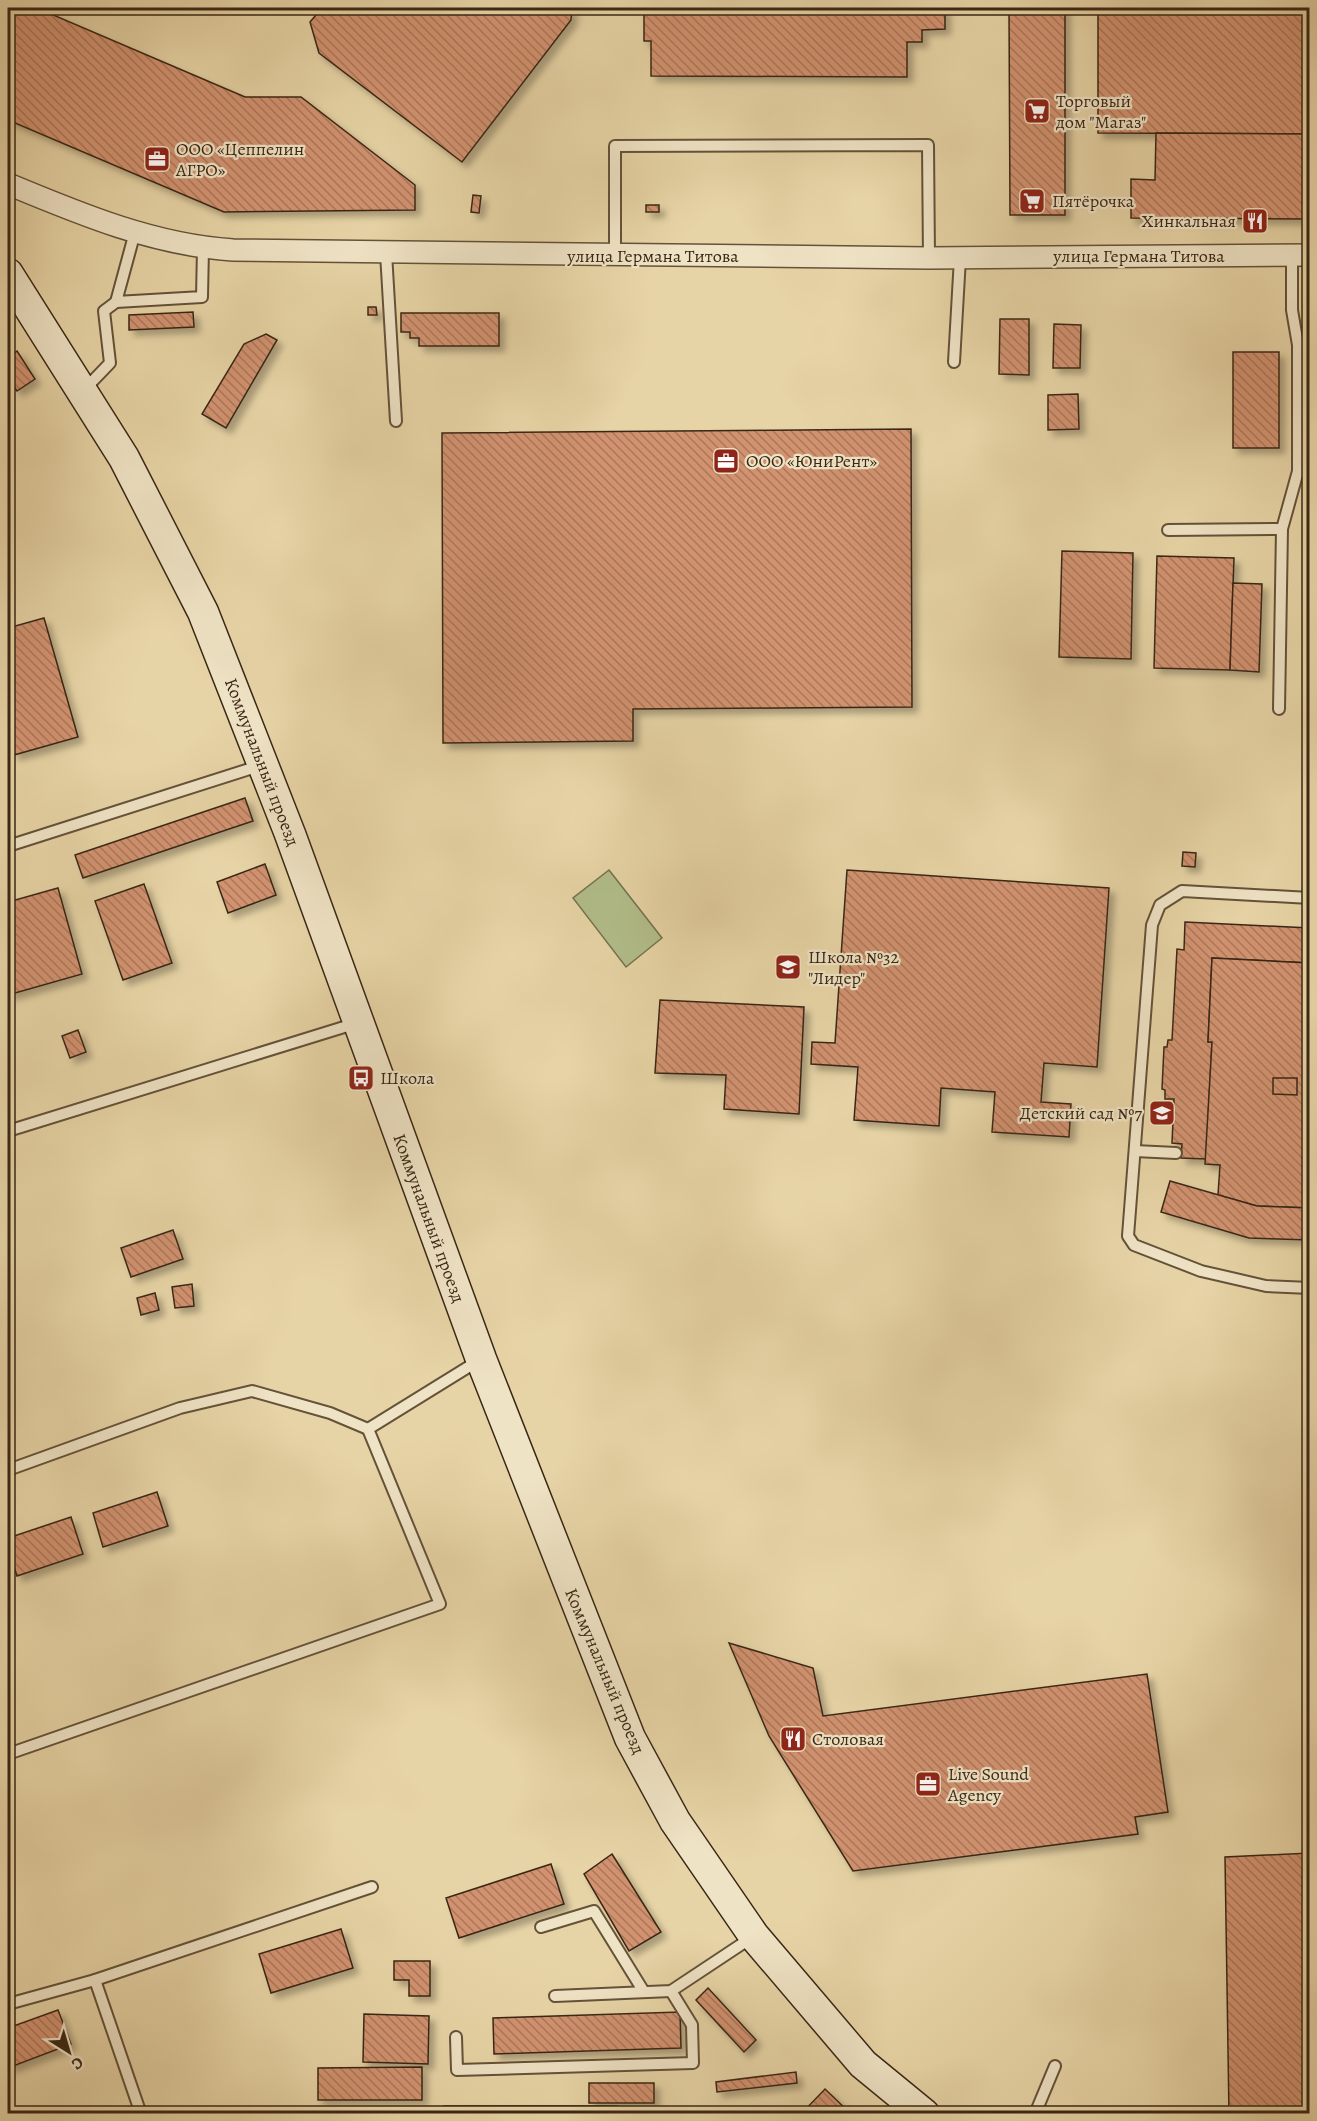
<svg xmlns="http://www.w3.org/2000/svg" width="1317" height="2121" viewBox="0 0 1317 2121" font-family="Alegreya,serif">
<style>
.grass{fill:#b1be8a;stroke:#757250;stroke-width:1.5}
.building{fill:url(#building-back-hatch);stroke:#392715;stroke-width:1.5;filter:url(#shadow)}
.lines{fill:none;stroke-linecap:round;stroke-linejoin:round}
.lane-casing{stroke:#645239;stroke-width:14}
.street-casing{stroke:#645239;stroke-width:24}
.secondary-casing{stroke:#392715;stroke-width:33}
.lane{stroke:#efe3c5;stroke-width:10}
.street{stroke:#efe3c5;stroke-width:21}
.secondary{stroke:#efe3c5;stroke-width:30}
.labels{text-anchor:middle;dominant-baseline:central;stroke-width:4.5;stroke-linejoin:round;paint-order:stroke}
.poi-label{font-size:18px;fill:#392715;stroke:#efe3c5;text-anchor:start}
.street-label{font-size:18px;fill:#392715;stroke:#efe3c5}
</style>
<defs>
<pattern id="building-back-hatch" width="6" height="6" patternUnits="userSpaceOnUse" patternTransform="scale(1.5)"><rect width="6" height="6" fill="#d29270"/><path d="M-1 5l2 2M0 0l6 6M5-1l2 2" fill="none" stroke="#ab775b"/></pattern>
<filter id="shadow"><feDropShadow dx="5.5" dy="5.5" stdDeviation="3" flood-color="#0004"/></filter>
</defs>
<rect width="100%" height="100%" fill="#e7d4a6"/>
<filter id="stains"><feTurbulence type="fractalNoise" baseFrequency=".00333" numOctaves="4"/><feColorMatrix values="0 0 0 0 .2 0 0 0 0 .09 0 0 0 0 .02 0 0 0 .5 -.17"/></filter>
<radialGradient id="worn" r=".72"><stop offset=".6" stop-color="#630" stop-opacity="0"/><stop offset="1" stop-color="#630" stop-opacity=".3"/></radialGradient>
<path class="grass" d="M609 870 662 938 626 967 573 898Z"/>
<g class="building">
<path d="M8 8H37L245 97H301L415 185V210L224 212 8 120Z"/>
<path d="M322 8H572L571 20 462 162 319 53 310 22Z"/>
<path d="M644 8H945V29L922 30V42H907V77L651 76V41H644Z"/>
<path d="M1009 8H1065V215H1010Z"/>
<path d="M1098 8H1310V134L1098 133Z"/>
<path d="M1156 133 1310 134V219L1131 218V179L1155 180Z"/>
<path d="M473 195 481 196 479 213 471 212Z"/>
<rect x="646" y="205" width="13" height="7"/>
<path d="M368 307H376L377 315H368Z"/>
<path d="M193 312 194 327 129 330V315Z"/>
<path d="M401 313H499V346H419V338H410V332H401Z"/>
<path d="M1000 319H1029V375L999 374Z"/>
<path d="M1054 324 1081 325 1080 368H1053Z"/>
<path d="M266 334 277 340 226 428 202 414 244 344Z"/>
<path d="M17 351 35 379 17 391 8 378V358Z"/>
<rect x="1233" y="352" width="46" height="96"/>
<path d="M1078 394 1079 429 1048 430V395Z"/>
<path d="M911 429 912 707 633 709V741L443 743 442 433Z"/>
<path d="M1062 551 1133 553 1131 659 1059 657Z"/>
<path d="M1157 556 1234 558 1230 670 1154 668Z"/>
<path d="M1233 583 1262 584 1259 672 1230 670Z"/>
<path d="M1310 614V679H1306Z"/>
<path d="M44 618 78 737 14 755 8 732V628Z"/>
<path d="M245 798 253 821 83 878 75 855Z"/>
<path d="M1183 852 1196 853 1195 867 1182 866Z"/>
<path d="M265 864 276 895 228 913 217 882Z"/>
<path d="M847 870 1109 888 1097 1067 1044 1063 1041 1102 1071 1104 1069 1137 992 1132 995 1092 941 1088 939 1126 854 1120 858 1067 811 1064 812 1042 835 1043Z"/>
<path d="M144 884 172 963 123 980 95 901Z"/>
<path d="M58 888 82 974 8 995V902Z"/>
<path d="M1185 922 1310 928V963L1212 958 1208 1042H1212L1206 1159 1181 1158 1182 1144 1172 1143 1174 1099H1165V1090L1162 1089 1164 1047H1167L1168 1040H1172L1177 949 1184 950Z"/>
<path d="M1212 958 1310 963V1208L1257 1206 1218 1195 1220 1165 1205 1164 1212 1042H1208Z"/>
<path d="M660 1000 804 1007 799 1114 724 1109 726 1075 655 1073Z"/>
<path d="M78 1030 86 1052 70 1058 62 1036Z"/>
<path d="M1273 1078H1297V1095L1273 1094Z"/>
<path d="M1170 1181 1257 1206 1310 1208V1240L1249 1238 1161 1212Z"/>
<path d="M173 1230 183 1259 131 1277 121 1248Z"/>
<path d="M192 1284 194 1306 175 1308 172 1287Z"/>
<path d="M155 1293 159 1310 141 1315 137 1298Z"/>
<path d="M157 1492 168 1526 103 1547 93 1513Z"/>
<path d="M71 1517 83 1554 17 1576 8 1549V1538Z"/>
<path d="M729 1643 813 1668 823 1716 1147 1674 1168 1812 1135 1817 1138 1834 853 1871 769 1736Z"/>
<path d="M1310 1853V2114H1229L1225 1857Z"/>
<path d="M612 1854 661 1932 629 1951 584 1874Z"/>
<path d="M551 1864 564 1904 459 1938 446 1898Z"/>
<path d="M341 1929 353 1968 271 1993 259 1954Z"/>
<path d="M394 1961H430V1996H409V1980H394Z"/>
<path d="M708 1988 756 2040 744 2052 696 2000Z"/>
<path d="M58 2010 71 2044 8 2068V2028Z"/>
<path d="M680 2012 681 2048 494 2054 493 2018Z"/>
<path d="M364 2014 429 2016 428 2064 363 2062Z"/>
<path d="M422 2067V2100H318V2068Z"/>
<path d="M796 2072 797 2083 717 2092 716 2082Z"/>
<rect x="589" y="2083" width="65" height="20"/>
<path d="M825 2089 851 2114H801Z"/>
<rect x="444" y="2106" width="173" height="8"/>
</g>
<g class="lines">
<defs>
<g id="lane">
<path d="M135 232 116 302 202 297 203 248"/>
<path d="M386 253 396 421"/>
<path d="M615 255V146L928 145 929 258"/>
<path d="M954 362 960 258"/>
<path d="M84 390 110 363 104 311 116 302"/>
<path d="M1168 530 1282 529"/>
<path d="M1279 709 1282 529 1298 471V345L1292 310V255"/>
<path d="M8 846 262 765"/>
<path d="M1310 898 1182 891 1160 905 1152 925 1128 1236 1134 1245 1201 1271 1266 1286 1310 1288"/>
<path d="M8 1131 357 1023"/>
<path d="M1135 1151 1176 1153"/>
<path d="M8 1470 180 1408 252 1391 330 1413 368 1429"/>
<path d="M8 1754 440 1604 368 1429 478 1361"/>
<path d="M541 1927 594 1911 644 1992"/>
<path d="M95 1980 372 1887"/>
<path d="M555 1996 671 1991 754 1936"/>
<path d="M8 2004 95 1980 141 2114"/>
<path d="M456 2037 457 2070 693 2063 692 2025 671 1991"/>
<path d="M1035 2114 1055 2066"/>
</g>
<path id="street" d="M8 184C80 214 154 245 233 250L929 258 1310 255"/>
<path id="secondary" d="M8 274 124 458 203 612 290 834 481 1359 630 1738 675 1821 754 1936 863 2064 924 2114"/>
</defs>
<use href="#lane" class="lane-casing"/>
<use href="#street" class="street-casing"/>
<use href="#secondary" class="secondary-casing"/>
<use href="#lane" class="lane"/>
<use href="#street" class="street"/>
<use href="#secondary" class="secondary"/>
</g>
<defs>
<symbol id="supermarket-square" viewBox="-11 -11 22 22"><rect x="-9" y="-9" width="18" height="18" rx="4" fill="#8f2418" stroke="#efe3c5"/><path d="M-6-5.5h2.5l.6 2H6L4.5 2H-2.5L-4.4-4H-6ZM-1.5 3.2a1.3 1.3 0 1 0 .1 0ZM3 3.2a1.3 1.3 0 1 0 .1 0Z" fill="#fff"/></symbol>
<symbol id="office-square" viewBox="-11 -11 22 22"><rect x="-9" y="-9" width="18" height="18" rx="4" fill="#8f2418" stroke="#efe3c5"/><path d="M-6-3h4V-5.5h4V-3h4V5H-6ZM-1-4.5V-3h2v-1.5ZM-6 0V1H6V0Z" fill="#fff"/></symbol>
<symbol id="restaurant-square" viewBox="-11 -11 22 22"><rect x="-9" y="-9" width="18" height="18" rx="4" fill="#8f2418" stroke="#efe3c5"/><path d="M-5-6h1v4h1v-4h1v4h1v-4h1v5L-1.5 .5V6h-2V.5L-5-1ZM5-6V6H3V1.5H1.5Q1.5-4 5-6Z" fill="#fff"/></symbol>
<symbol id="school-square" viewBox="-11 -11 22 22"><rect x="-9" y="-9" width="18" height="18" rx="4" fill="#8f2418" stroke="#efe3c5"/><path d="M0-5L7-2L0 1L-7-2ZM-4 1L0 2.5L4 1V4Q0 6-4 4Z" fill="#fff"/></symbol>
<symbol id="bus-square" viewBox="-11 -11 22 22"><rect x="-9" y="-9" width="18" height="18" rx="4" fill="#8f2418" stroke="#efe3c5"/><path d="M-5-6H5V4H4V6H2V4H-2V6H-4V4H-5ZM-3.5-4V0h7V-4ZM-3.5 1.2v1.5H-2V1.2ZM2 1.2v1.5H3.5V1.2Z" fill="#fff"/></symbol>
</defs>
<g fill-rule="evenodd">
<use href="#supermarket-square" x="1022" y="96" width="30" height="30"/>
<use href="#office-square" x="142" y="144" width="30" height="30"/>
<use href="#supermarket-square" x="1017" y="186" width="30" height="30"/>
<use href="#restaurant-square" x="1240" y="206" width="30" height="30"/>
<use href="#office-square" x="711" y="446" width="30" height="30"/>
<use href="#school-square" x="773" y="952" width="30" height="30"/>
<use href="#bus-square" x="346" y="1063" width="30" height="30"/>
<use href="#school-square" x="1147" y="1098" width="30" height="30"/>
<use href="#restaurant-square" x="778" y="1724" width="30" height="30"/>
<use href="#office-square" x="913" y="1769" width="30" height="30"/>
</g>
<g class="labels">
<g class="poi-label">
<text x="1056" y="101">Торговый<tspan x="1056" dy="21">дом "Магаз"</tspan></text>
<text x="176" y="149">ООО «Цеппелин<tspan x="176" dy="21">АГРО»</tspan></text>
<text x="1052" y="201">Пятёрочка</text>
<text x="1236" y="221" text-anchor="end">Хинкальная</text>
<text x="746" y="461">ООО «ЮниРент»</text>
<text x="808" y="957">Школа №32<tspan x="808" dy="21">"Лидер"</tspan></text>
<text x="380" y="1078">Школа</text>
<text x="1142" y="1113" text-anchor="end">Детский сад №7</text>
<text x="812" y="1739">Столовая</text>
<text x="948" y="1774">Live Sound<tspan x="948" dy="21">Agency</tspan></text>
</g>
<g class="street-label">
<text x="653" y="256">улица Германа Титова</text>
<text x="1139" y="256">улица Германа Титова</text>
<text transform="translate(262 762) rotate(69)">Коммунальный проезд</text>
<text transform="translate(429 1218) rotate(70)">Коммунальный проезд</text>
<text transform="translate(605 1671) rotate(67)">Коммунальный проезд</text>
</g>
</g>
<rect width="1317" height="2121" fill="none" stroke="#e7d4a6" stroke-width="30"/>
<rect x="9" y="9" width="1299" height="2103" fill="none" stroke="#392715" stroke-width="3"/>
<rect x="15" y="15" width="1287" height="2091" fill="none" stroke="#392715" stroke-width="1.5"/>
<g transform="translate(69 2052) rotate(143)" stroke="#efe3c5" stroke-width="4.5" paint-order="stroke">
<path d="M0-4.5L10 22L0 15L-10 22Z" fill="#392715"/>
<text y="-9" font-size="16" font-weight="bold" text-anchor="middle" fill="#392715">С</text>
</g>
<rect width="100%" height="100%" filter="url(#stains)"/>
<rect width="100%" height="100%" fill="url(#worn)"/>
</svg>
